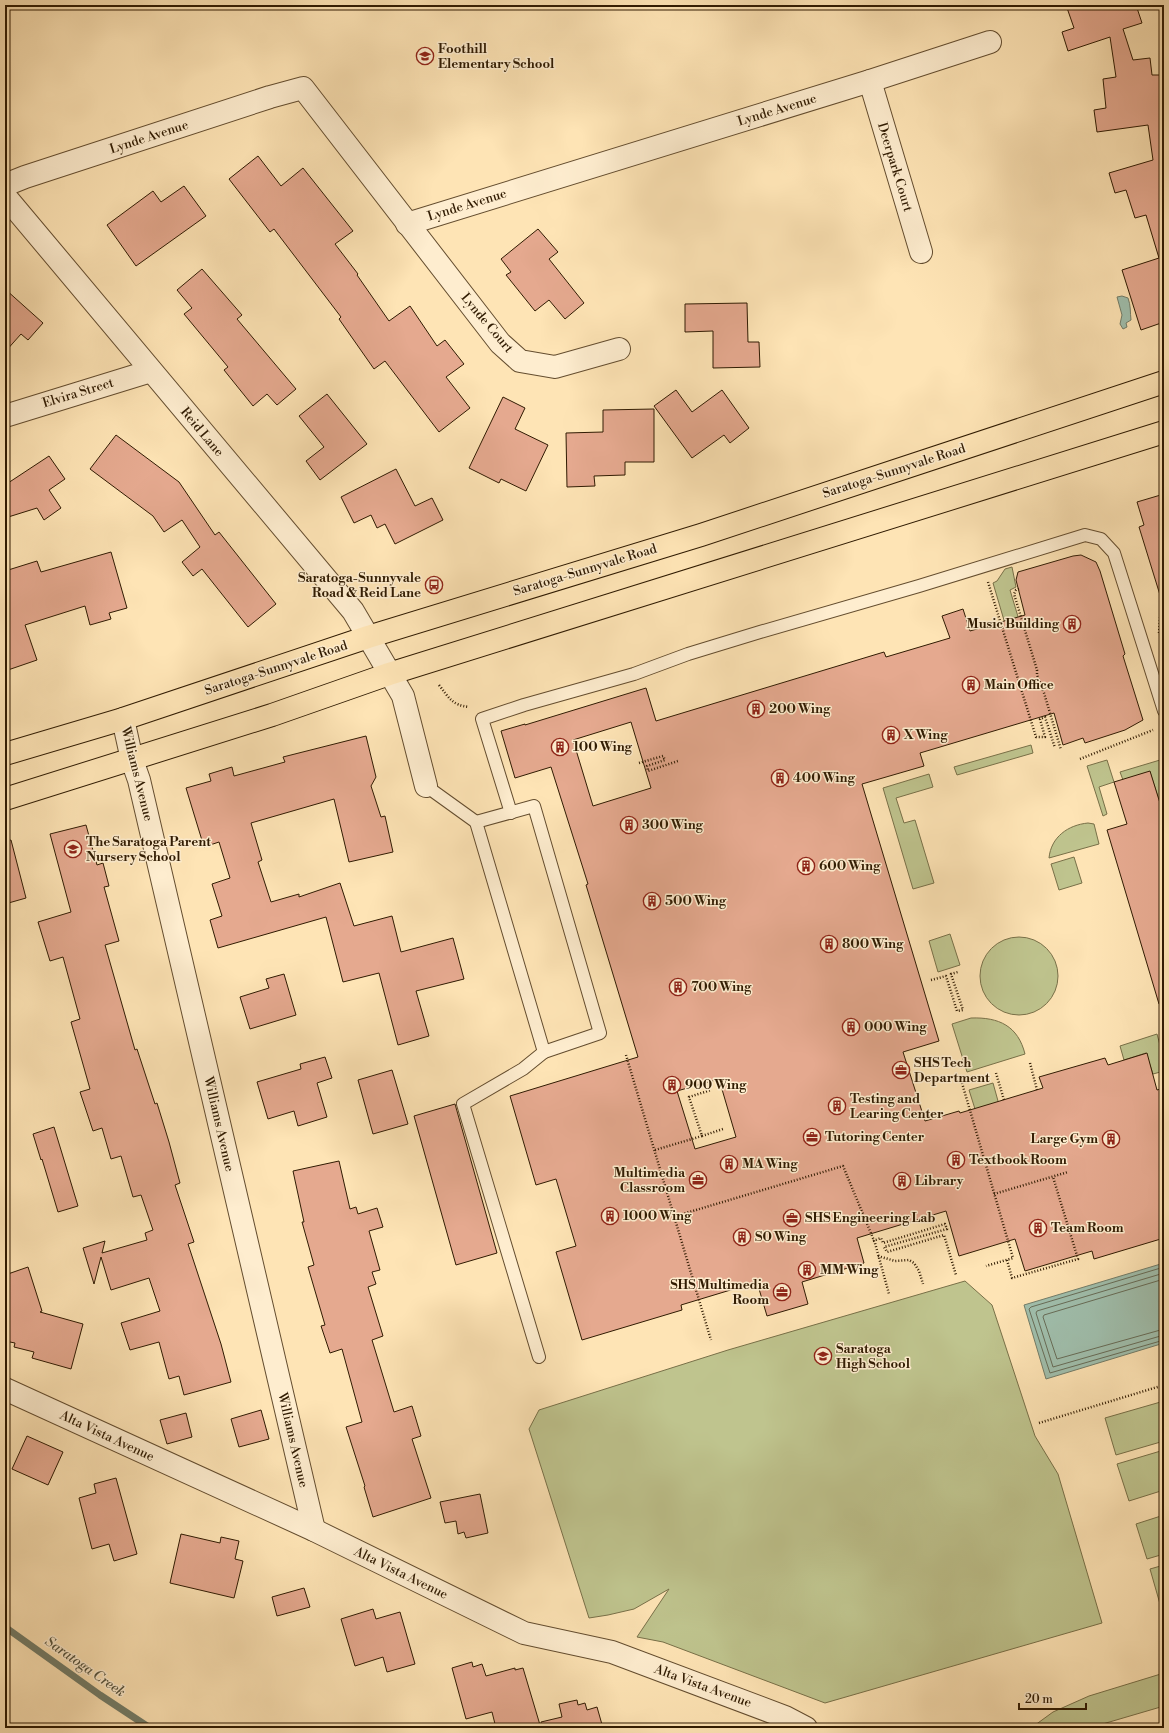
<svg xmlns="http://www.w3.org/2000/svg" width="1169" height="1733" viewBox="0 0 1169 1733" font-family="'Libre Bodoni',serif">
<style>
.green{fill:#bfc48e;stroke:#787048}
.water{fill:#a0bfad;stroke:#737d69}
.lines{fill:none;stroke-linecap:round;stroke-linejoin:round}
.shore{stroke:#686d58;stroke-width:1}
.stream{stroke:#737d69;stroke-width:7}
.building{fill:#e5a98f;stroke:#301b02;fill-rule:evenodd}
.service-casing{stroke:#644d2f;stroke-width:14}
.minor-casing{stroke:#644d2f;stroke-width:24}
.primary-casing{stroke:#301b02;stroke-width:24}
.path{stroke:#301b02;stroke-width:2.5;stroke-dasharray:1 2;stroke-linecap:butt}
.service{stroke:#feedcf;stroke-width:12}
.minor{stroke:#feedcf;stroke-width:22}
.primary{stroke:#fee4b5;stroke-width:22}
.labels{text-anchor:middle;dominant-baseline:central;stroke-width:3;stroke-linejoin:round;paint-order:stroke}
.poi-label{font-size:13px;font-weight:bold;fill:#301b02;stroke:#feedcf;text-anchor:start}
.street-label{font-size:13px;fill:#301b02;stroke:#feedcf}
.water-label{font-size:14px;font-style:italic;fill:#57543e;stroke:#feedcf}
</style>
<rect width="100%" height="100%" fill="#fee4b5"/>
<filter id="stains"><feTurbulence type="fractalNoise" baseFrequency=".005" numOctaves="4"/><feColorMatrix values="0 0 0 0 .2 0 0 0 0 .09 0 0 0 0 .02 0 0 0 .5 -.17"/></filter>
<radialGradient id="worn" r=".72"><stop offset=".6" stop-color="#630" stop-opacity="0"/><stop offset="1" stop-color="#630" stop-opacity=".3"/></radialGradient>
<g class="green">
<path d="M1012 567 1016 587 1010 590 1034 670 1032 715 993 583 997 581 1005 569Z"/>
<path d="M1031 745 1033 753 957 775 954 767Z"/>
<path d="M1107 760 1114 782 1099 787 1107 814 1103 816 1087 766Z"/>
<path d="M1160 760 1164 772V816L1150 772 1123 780 1120 772Z"/>
<path d="M929 774 933 787 896 798 904 823 915 820 934 883 913 889 883 788Z"/>
<path d="M1088 823 1094 824 1099 844 1049 858C1051 837 1068 825 1088 823Z"/>
<path d="M1074 857 1082 883 1059 890 1051 864Z"/>
<path d="M950 934 960 965 938 972 929 941Z"/>
<circle cx="1019" cy="976" r="39"/>
<path d="M971 1018C999 1017 1018 1026 1025 1054L967 1072 952 1024Z"/>
<path d="M1157 1034 1164 1060V1071L1153 1074 1146 1053 1124 1060 1120 1046Z"/>
<path d="M993 1083 998 1101 999 1185 969 1090Z"/>
<path d="M965 1281 992 1305 1035 1436 1058 1474 1102 1623 825 1703 663 1642 637 1637 669 1589 634 1609 608 1615 589 1618 529 1429 539 1410 728 1350Z"/>
<path d="M1164 1401V1441L1116 1455 1105 1418Z"/>
<path d="M1164 1450V1490L1129 1501 1117 1464Z"/>
<path d="M1164 1515V1554L1147 1559 1136 1524Z"/>
<path d="M1164 1565V1603L1160 1604 1150 1569Z"/>
<path d="M1164 1673V1706L1089 1728H1031L1053 1712 1089 1696Z"/>
</g>
<g class="water">
<path d="M1122 296 1128 298C1131 306 1130 312 1131 320L1126 323 1127 327 1123 329 1120 324 1122 315 1117 297Z"/>
<path d="M1164 1263V1343L1046 1379 1024 1305Z"/>
</g>
<g class="lines">
<g class="shore">
<path d="M1164 1267 1031 1307 1029 1309 1050 1373 1164 1340"/>
<path d="M1164 1273 1037 1311 1036 1313 1053 1367 1164 1335"/>
<path d="M1164 1279 1044 1315 1043 1317 1057 1359 1164 1329"/>
</g>
<path class="stream" d="M5 1627 100 1695 150 1728"/>
</g>
<g class="building">
<path d="M1066 5H1136L1142 23 1123 29 1133 60 1150 58 1152 75H1160L1162 97H1164V322L1141 330 1122 270 1159 258 1146 215 1135 218 1126 190 1115 193 1109 173 1153 160 1148 125 1097 132 1094 110 1106 108 1103 79 1116 77 1110 37 1068 51 1062 32 1074 28Z"/>
<path d="M258 156 281 186 303 168 353 231 335 244 358 274 357 275 389 321 410 306 437 346 445 340 464 364 446 377 470 408 439 432 385 361 374 369 339 319 341 317 274 229 270 232 229 179Z"/>
<path d="M184 186 206 216 136 266 107 225 153 191 161 202Z"/>
<path d="M538 229 558 252 549 259 584 303 565 319 549 300 535 311 506 275 511 272 501 259Z"/>
<path d="M202 269 242 315 237 319 296 389 277 405 267 394 253 406 224 370 228 367 184 314 192 308 177 290Z"/>
<path d="M5 289 43 323 28 340 21 334 5 352Z"/>
<path d="M747 303 748 342H759L760 367 713 368V331L685 332V304Z"/>
<path d="M676 390 692 412 722 390 749 428 730 443 724 435 692 458 654 406Z"/>
<path d="M327 394 367 444 320 480 306 461 324 447 299 416Z"/>
<path d="M503 397 525 408 515 429 548 445 526 491 501 479 499 483 469 468Z"/>
<path d="M654 409V462H625V475L594 476 595 486 567 487 566 433 603 432V410Z"/>
<path d="M116 435 179 482 215 535 219 532 276 604 248 627 202 569 193 576 182 562 200 547 182 520 164 532 153 516 90 469Z"/>
<path d="M49 456 65 479 49 490 61 508 44 520 37 508 5 518V485Z"/>
<path d="M396 469 415 506 432 498 443 520 395 544 385 524 377 528 371 515 354 523 341 497Z"/>
<path d="M1164 494V595H1160L1139 527 1144 525 1137 502Z"/>
<path d="M111 552 127 608 109 613 111 619 90 625 85 606 25 625 37 660 5 671V571L37 561 41 572Z"/>
<path d="M1081 555 1096 562 1100 571 1125 654 1123 656 1143 720 1125 730 1085 743 1083 738 1063 745 1054 713 920 753 924 766 862 784 939 1041 903 1052 925 1121 959 1111 960 1113 1043 1088 1039 1077 1105 1058 1108 1065 1147 1053 1157 1090 1164 1088V1238L1094 1259 1092 1251 1025 1271 1015 1239 959 1256 946 1211 857 1238 864 1263 802 1282 808 1304 767 1316 757 1282 681 1305 682 1310 582 1340 556 1252 576 1246 556 1179 536 1185 510 1096 638 1057 586 885 588 884 551 767 515 778 501 731 525 724V725L646 688 656 721 884 652 886 657 950 638 942 616 963 609 970 631 1025 615 1016 580 1018 572 1073 556ZM631 722 651 788 593 806 573 740ZM719 1079 736 1137 695 1149 677 1091Z"/>
<path d="M366 736 376 777 371 786 381 817 385 816 393 852 349 862 334 799 251 823 262 860 258 862 271 902 299 894V897L340 883 354 926 392 916 401 952 453 938 464 979 416 991 429 1036 398 1045 379 973 343 982 326 917 218 948 210 920 222 916 212 884 230 878 219 842 204 847 186 788 211 781 209 774 232 767 234 776 285 762 283 757Z"/>
<path d="M1150 771 1164 816V1004H1159L1107 830 1127 824 1114 782Z"/>
<path d="M86 825 97 865 103 863 109 886 104 887 119 941 105 945 135 1050 137 1049 155 1104 157 1103 169 1142 180 1183 175 1185 194 1242 188 1244 221 1344 231 1382 184 1395 179 1376 169 1379 159 1342 130 1350 121 1323 160 1311 149 1278 111 1290 101 1257 94 1284 83 1248 105 1241 102 1253 147 1240 145 1233 153 1230 141 1195 133 1197 121 1156 111 1159 102 1128 93 1131 80 1092 90 1089 71 1022 80 1019 63 957 50 961 38 922 71 912 50 834Z"/>
<path d="M11 840 26 898 5 904V841Z"/>
<path d="M284 974 296 1015 250 1029 240 997 269 988 266 979Z"/>
<path d="M325 1057 332 1078 317 1083 327 1117 298 1126 294 1111 268 1119 257 1082 301 1069 300 1064Z"/>
<path d="M392 1070 408 1124 373 1134 358 1080Z"/>
<path d="M455 1104 497 1253 456 1265 414 1116Z"/>
<path d="M54 1127 78 1206 58 1212 42 1159 41 1160 33 1134Z"/>
<path d="M339 1161 350 1209 356 1207 358 1214 377 1208 383 1227 369 1231 380 1270 372 1272 376 1284 368 1287 383 1336 372 1340 394 1412 412 1406 421 1436 412 1439 431 1498 373 1517 364 1487 365 1486 346 1427 362 1422 342 1349 330 1353 321 1326 325 1325 308 1267 314 1265 302 1222H304L293 1171Z"/>
<path d="M28 1267 42 1311 40 1312 83 1324 71 1369 32 1358 34 1352 14 1347 15 1343 5 1341V1275Z"/>
<path d="M261 1410 269 1439 239 1447 231 1419Z"/>
<path d="M186 1413 192 1437 167 1444 160 1420Z"/>
<path d="M27 1436 63 1452 48 1485 12 1469Z"/>
<path d="M116 1478 137 1554 114 1561 109 1544 92 1549 79 1498 96 1493 94 1484Z"/>
<path d="M480 1494 488 1533 466 1538 464 1532 458 1534 456 1521 445 1523 440 1502Z"/>
<path d="M181 1534 220 1543 221 1537 239 1541 235 1559 243 1561 234 1598 170 1583Z"/>
<path d="M304 1588 310 1607 277 1616 272 1597Z"/>
<path d="M373 1609 376 1619 400 1612 415 1664 387 1672 383 1657 355 1666 341 1619Z"/>
<path d="M472 1662 473 1667 482 1664 486 1676 515 1668V1670L523 1668 540 1725 529 1728H496L492 1712 466 1719 452 1668Z"/>
<path d="M577 1700 578 1705 585 1703 587 1710 597 1707 603 1728H542L541 1722 562 1717 559 1704Z"/>
</g>
<g class="lines">
<defs>
<g id="service">
<path d="M426 786 476 822"/>
<path d="M534 806 600 1033 544 1052 476 822Z"/>
<path d="M511 813 482 719 524 705 634 674 688 654 760 632 919 586 1085 535 1101 539 1114 553 1164 711"/>
<path d="M539 1357 463 1104 523 1069 544 1052"/>
</g>
<g id="minor">
<path d="M870 81 921 252"/>
<path d="M5 185 25 177 270 97 303 88 500 343 520 361 555 367 619 349"/>
<path d="M5 196 353 611 403 696 426 786"/>
<path d="M407 224 870 81 990 42"/>
<path d="M5 416 151 371"/>
<path d="M123 719 132 760 139 780 314 1530"/>
<path d="M5 1389 314 1530 524 1633 612 1652 785 1717 806 1728"/>
</g>
<g id="primary">
<path d="M5 754 123 719 368 637 701 535 1164 382"/>
<path d="M5 799 272 715 389 674 1164 432"/>
</g>
</defs>
<use href="#service" class="service-casing"/>
<use href="#minor" class="minor-casing"/>
<use href="#primary" class="primary-casing"/>
<g class="path">
<path d="M988 582 1036 737H1045L1040 719 1045 717 1055 748"/>
<path d="M1019 589 1016 590 1014 594 1037 670V675L1044 693 1061 750"/>
<path d="M1159 633 1162 589"/>
<path d="M439 685C449 698 452 705 469 707"/>
<path d="M1080 759 1153 730"/>
<path d="M639 763 663 756 665 760 647 766 648 771 678 761"/>
<path d="M931 980 946 976 957 1011 963 1010 951 974 958 972"/>
<path d="M626 1055 711 1340"/>
<path d="M1030 1063 1037 1090"/>
<path d="M996 1073 1004 1100"/>
<path d="M962 1083 1013 1258 986 1266"/>
<path d="M702 1136 723 1129"/>
<path d="M655 1150 702 1136 689 1097 711 1090"/>
<path d="M994 1194 1068 1172"/>
<path d="M676 1216 843 1166 875 1243 889 1294"/>
<path d="M873 1241 881 1238 883 1243 945 1224 947 1229 884 1247 887 1252 944 1235 956 1275"/>
<path d="M878 1256 895 1261 909 1260 914 1263 919 1271 923 1284"/>
<path d="M1007 1260 1012 1278 1078 1259 1053 1177"/>
<path d="M1039 1423 1164 1385"/>
</g>
<use href="#service" class="service"/>
<use href="#minor" class="minor"/>
<use href="#primary" class="primary"/>
</g>
<defs>
<symbol id="school-ring" viewBox="-11 -11 22 22"><circle r="9.5" fill="#feedcf" stroke="#8f2418" stroke-width="1.5"/><path d="M0-5L7-2L0 1L-7-2ZM-4 1L0 2.5L4 1V4Q0 6-4 4Z" fill="#8f2418"/></symbol>
<symbol id="bus-ring" viewBox="-11 -11 22 22"><circle r="9.5" fill="#feedcf" stroke="#8f2418" stroke-width="1.5"/><path d="M-5-6H5V4H4V6H2V4H-2V6H-4V4H-5ZM-3.5-4V0h7V-4ZM-3.5 1.2v1.5H-2V1.2ZM2 1.2v1.5H3.5V1.2Z" fill="#8f2418"/></symbol>
<symbol id="building-ring" viewBox="-11 -11 22 22"><circle r="9.5" fill="#feedcf" stroke="#8f2418" stroke-width="1.5"/><path d="M-4-6H4V6H1V3H-1V6H-4ZM-2.5-4.3h1.7v1.8h-1.7ZM.8-4.3h1.7v1.8H.8ZM-2.5-1h1.7V.8h-1.7ZM.8-1h1.7V.8H.8Z" fill="#8f2418"/></symbol>
<symbol id="office-ring" viewBox="-11 -11 22 22"><circle r="9.5" fill="#feedcf" stroke="#8f2418" stroke-width="1.5"/><path d="M-6-3h4V-5.5h4V-3h4V5H-6ZM-1-4.5V-3h2v-1.5ZM-6 0V1H6V0Z" fill="#8f2418"/></symbol>
</defs>
<g fill-rule="evenodd">
<use href="#school-ring" x="415" y="46" width="20" height="20"/>
<use href="#bus-ring" x="424" y="575" width="20" height="20"/>
<use href="#building-ring" x="1062" y="614" width="20" height="20"/>
<use href="#building-ring" x="961" y="675" width="20" height="20"/>
<use href="#building-ring" x="746" y="699" width="20" height="20"/>
<use href="#building-ring" x="881" y="725" width="20" height="20"/>
<use href="#building-ring" x="550" y="737" width="20" height="20"/>
<use href="#building-ring" x="770" y="768" width="20" height="20"/>
<use href="#building-ring" x="619" y="815" width="20" height="20"/>
<use href="#school-ring" x="63" y="839" width="20" height="20"/>
<use href="#building-ring" x="796" y="856" width="20" height="20"/>
<use href="#building-ring" x="642" y="891" width="20" height="20"/>
<use href="#building-ring" x="819" y="934" width="20" height="20"/>
<use href="#building-ring" x="668" y="977" width="20" height="20"/>
<use href="#building-ring" x="841" y="1017" width="20" height="20"/>
<use href="#office-ring" x="891" y="1060" width="20" height="20"/>
<use href="#building-ring" x="662" y="1075" width="20" height="20"/>
<use href="#building-ring" x="827" y="1096" width="20" height="20"/>
<use href="#office-ring" x="802" y="1127" width="20" height="20"/>
<use href="#building-ring" x="1101" y="1129" width="20" height="20"/>
<use href="#building-ring" x="946" y="1150" width="20" height="20"/>
<use href="#building-ring" x="719" y="1154" width="20" height="20"/>
<use href="#office-ring" x="688" y="1170" width="20" height="20"/>
<use href="#building-ring" x="892" y="1171" width="20" height="20"/>
<use href="#building-ring" x="600" y="1206" width="20" height="20"/>
<use href="#office-ring" x="782" y="1208" width="20" height="20"/>
<use href="#building-ring" x="1028" y="1218" width="20" height="20"/>
<use href="#building-ring" x="732" y="1227" width="20" height="20"/>
<use href="#building-ring" x="797" y="1260" width="20" height="20"/>
<use href="#office-ring" x="772" y="1282" width="20" height="20"/>
<use href="#school-ring" x="813" y="1346" width="20" height="20"/>
</g>
<g class="labels">
<g class="poi-label">
<text x="438" y="49">Foothill<tspan x="438" dy="15">Elementary School</tspan></text>
<text x="421" y="578" text-anchor="end">Saratoga-Sunnyvale<tspan x="421" dy="15">Road &amp; Reid Lane</tspan></text>
<text x="1059" y="624" text-anchor="end">Music Building</text>
<text x="984" y="685">Main Office</text>
<text x="769" y="709">200 Wing</text>
<text x="904" y="735">X Wing</text>
<text x="573" y="747">100 Wing</text>
<text x="793" y="778">400 Wing</text>
<text x="642" y="825">300 Wing</text>
<text x="86" y="842">The Saratoga Parent<tspan x="86" dy="15">Nursery School</tspan></text>
<text x="819" y="866">600 Wing</text>
<text x="665" y="901">500 Wing</text>
<text x="842" y="944">800 Wing</text>
<text x="691" y="987">700 Wing</text>
<text x="864" y="1027">000 Wing</text>
<text x="914" y="1063">SHS Tech<tspan x="914" dy="15">Department</tspan></text>
<text x="685" y="1085">900 Wing</text>
<text x="850" y="1099">Testing and<tspan x="850" dy="15">Learing Center</tspan></text>
<text x="825" y="1137">Tutoring Center</text>
<text x="1098" y="1139" text-anchor="end">Large Gym</text>
<text x="969" y="1160">Textbook Room</text>
<text x="742" y="1164">MA Wing</text>
<text x="685" y="1173" text-anchor="end">Multimedia<tspan x="685" dy="15">Classroom</tspan></text>
<text x="915" y="1181">Library</text>
<text x="623" y="1216">1000 Wing</text>
<text x="805" y="1218">SHS Engineering Lab</text>
<text x="1051" y="1228">Team Room</text>
<text x="755" y="1237">S0 Wing</text>
<text x="820" y="1270">MM Wing</text>
<text x="769" y="1285" text-anchor="end">SHS Multimedia<tspan x="769" dy="15">Room</tspan></text>
<text x="836" y="1349">Saratoga<tspan x="836" dy="15">High School</tspan></text>
</g>
<g class="street-label">
<text transform="translate(777 110) rotate(-17)">Lynde Avenue</text>
<text transform="translate(149 137) rotate(-18)">Lynde Avenue</text>
<text transform="translate(895 167) rotate(73)">Deerpark Court</text>
<text transform="translate(467 205) rotate(-17)">Lynde Avenue</text>
<text transform="translate(487 323) rotate(50)">Lynde Court</text>
<text transform="translate(78 393) rotate(-17)">Elvira Street</text>
<text transform="translate(202 432) rotate(50)">Reid Lane</text>
<text transform="translate(894 471) rotate(-18)">Saratoga-Sunnyvale Road</text>
<text transform="translate(585 570) rotate(-17)">Saratoga-Sunnyvale Road</text>
<text transform="translate(276 668) rotate(-18)">Saratoga-Sunnyvale Road</text>
<text transform="translate(137 774) rotate(76)">Williams Avenue</text>
<text transform="translate(219 1124) rotate(77)">Williams Avenue</text>
<text transform="translate(107 1436) rotate(25)">Alta Vista Avenue</text>
<text transform="translate(293 1440) rotate(77)">Williams Avenue</text>
<text transform="translate(401 1573) rotate(26)">Alta Vista Avenue</text>
<text transform="translate(703 1686) rotate(20)">Alta Vista Avenue</text>
</g>
<g class="water-label">
<text transform="translate(85 1667) rotate(35)">Saratoga Creek</text>
</g>
</g>
<rect width="1169" height="1733" fill="none" stroke="#fee4b5" stroke-width="20"/>
<rect x="6" y="6" width="1157" height="1721" fill="none" stroke="#301b02" stroke-width="2"/>
<rect x="10" y="10" width="1149" height="1713" fill="none" stroke="#301b02"/>
<path d="M1019 1703v6h67v-6" fill="none" stroke="#301b02" stroke-width="2"/>
<text x="1025" y="1703" font-size="12" fill="#301b02" stroke="#feedcf" stroke-width="3" paint-order="stroke">20 m</text>
<rect width="100%" height="100%" filter="url(#stains)"/>
<rect width="100%" height="100%" fill="url(#worn)"/>
</svg>
